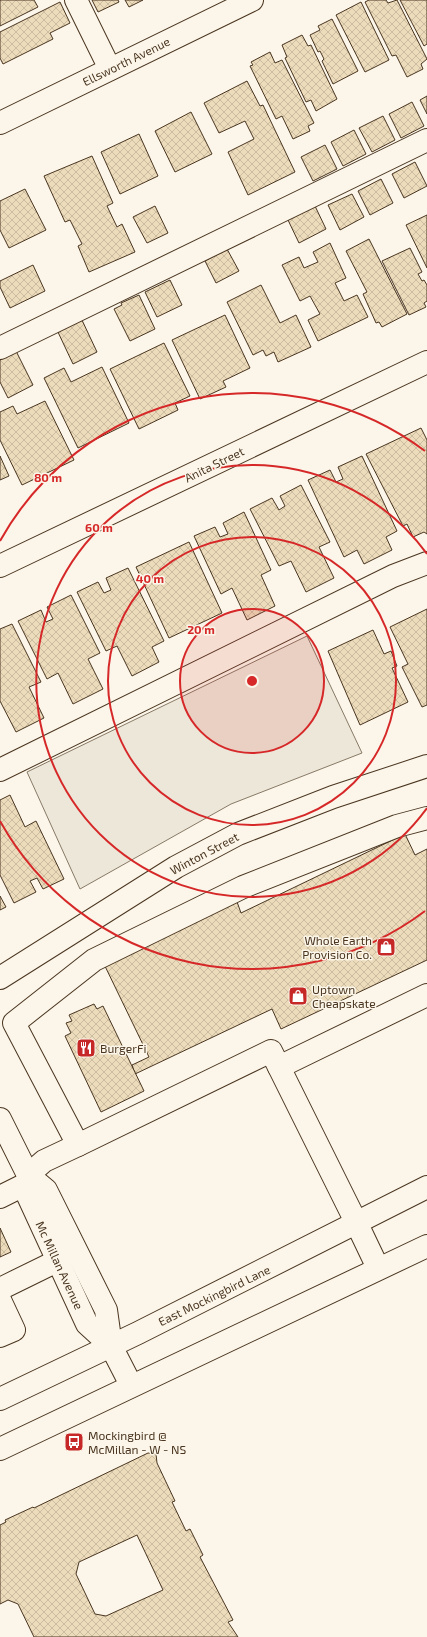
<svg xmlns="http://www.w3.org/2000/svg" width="427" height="1637" viewBox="0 0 427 1637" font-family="'Exo 2',sans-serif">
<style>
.parking{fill:#ede7d9;stroke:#887966}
.building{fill:url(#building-cross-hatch);stroke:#4a3520;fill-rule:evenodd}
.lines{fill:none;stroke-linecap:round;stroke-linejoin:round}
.minor-casing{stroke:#4a3520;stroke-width:24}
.major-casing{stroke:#4a3520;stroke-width:24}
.minor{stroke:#fbf6e9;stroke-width:22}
.major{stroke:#fbf6e9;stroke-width:22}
.ring{fill:none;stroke:#d62828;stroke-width:2}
.labels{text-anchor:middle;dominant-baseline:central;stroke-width:3;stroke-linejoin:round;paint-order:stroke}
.street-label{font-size:12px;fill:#4a3520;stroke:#fbf6e9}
.poi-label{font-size:12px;fill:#4a3520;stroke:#fbf6e9;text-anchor:start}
.centre{fill:#d62828;stroke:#fbf6e9;stroke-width:2}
.ring-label{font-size:12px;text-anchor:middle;font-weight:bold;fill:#d62828;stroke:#fbf6e9;stroke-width:3;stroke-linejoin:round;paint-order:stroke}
</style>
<defs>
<pattern id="building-cross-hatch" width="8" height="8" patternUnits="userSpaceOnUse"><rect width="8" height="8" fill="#ecdcbc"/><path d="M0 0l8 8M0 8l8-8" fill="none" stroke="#ccbda1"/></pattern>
</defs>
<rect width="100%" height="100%" fill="#fbf6e9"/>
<path class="parking" d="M307 636 362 753 231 804 80 889 27 772Z"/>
<g class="building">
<path d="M0 0H34L38 7 0 26Z"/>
<path d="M92 0H118L119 2 98 12Z"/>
<path d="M125 0H143L129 7Z"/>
<path d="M369 0H386L388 3 397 0 427 59 421 64 423 69 407 77 396 55 392 56 365 2Z"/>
<path d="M400 0H427V44L424 46Z"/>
<path d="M60 2 70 23 50 33 53 39 3 64 0 58V32Z"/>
<path d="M361 2 389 60 365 72 336 15Z"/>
<path d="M332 19 358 71 333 84 322 61 324 59 320 51 318 52 310 35 320 30 318 26Z"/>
<path d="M302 35 308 46 311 45 337 99 316 111 311 100 306 102 285 58 287 57 282 45Z"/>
<path d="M270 52 275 63 282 60 314 123 308 126 310 131 293 139 282 116 276 119 250 66 253 65 251 62Z"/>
<path d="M247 81 260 106 263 105 295 172 248 195 228 152 254 139 245 121 219 133 204 103Z"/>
<path d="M427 96V114L420 100Z"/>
<path d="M412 102 424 126 401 138 389 114Z"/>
<path d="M191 112 212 154 175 172 155 131Z"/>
<path d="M383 116 395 140 372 152 359 128Z"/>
<path d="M354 130 366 154 343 166 331 142Z"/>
<path d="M139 134 158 176 120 194 101 152Z"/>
<path d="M325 145 337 169 313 181 301 157Z"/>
<path d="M92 156 113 203 107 206 117 227 122 224 135 252 89 272 78 246 82 244 70 220 65 222 44 176Z"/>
<path d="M415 162 427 186 404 198 392 174Z"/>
<path d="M381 179 393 203 370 215 358 191Z"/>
<path d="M25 189 46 230 9 248 0 230V201Z"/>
<path d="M352 194 364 217 340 230 328 205Z"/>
<path d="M155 206 168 233 147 243 133 217Z"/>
<path d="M315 206 326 229 299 243 288 220Z"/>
<path d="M427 215V268L406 225Z"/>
<path d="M369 239 407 314 382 327 379 322 376 323 363 294 367 292 346 251Z"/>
<path d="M330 243 346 278 335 283 344 301 357 295 368 317 318 341 308 320 320 314 310 296 300 301 282 265 299 257 304 268 318 262 313 252Z"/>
<path d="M410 248 422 272 418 274 422 281 424 280 427 285V301L424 303 426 307 409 315 382 261Z"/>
<path d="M227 249 239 271 216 283 205 261Z"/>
<path d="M33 265 45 291 10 308 0 287V281Z"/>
<path d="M170 280 182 305 157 317 145 292Z"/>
<path d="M261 285 280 323 296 315 311 347 278 362 274 352 266 356 263 350 253 355 227 302Z"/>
<path d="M139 295 155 329 130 341 114 309 122 305 121 303Z"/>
<path d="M225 315 250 368 223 381 226 387 200 399 172 340Z"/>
<path d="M81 318 97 352 73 364 57 330Z"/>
<path d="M164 343 190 396 175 403 178 410 139 429 110 369Z"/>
<path d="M16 351 33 385 8 398 0 382V360Z"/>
<path d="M102 367 129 423 78 448 44 378 64 368 71 382Z"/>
<path d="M45 401 74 460 22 485 0 440V412L13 406 17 414Z"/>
<path d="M421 428 427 440V534L424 532 413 537 407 524 403 526 366 454Z"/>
<path d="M0 456 9 476 0 480Z"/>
<path d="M362 456 397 531 386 537 392 550 364 564 357 550 344 557 308 480 330 470 336 482 343 479 338 467Z"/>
<path d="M301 485 330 542 319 547 334 578 306 592 291 561 279 566 250 509 272 498 279 510 285 506 280 496Z"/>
<path d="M244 512 271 570 261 575 275 606 247 620 232 588 221 594 194 536 215 527 220 537 228 534 223 523Z"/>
<path d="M189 542 222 613 169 638 136 567Z"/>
<path d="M128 568 164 641 152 647 159 662 132 676 117 646 106 651 77 592 98 582 104 593 111 590 106 578Z"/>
<path d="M71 595 100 653 88 659 103 689 73 704 58 673 47 679 18 621 41 610 46 622 53 619 47 607Z"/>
<path d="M427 609V705L422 707 402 667 408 664 390 627Z"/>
<path d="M12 624 41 682 29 687 44 718 16 732 0 701V629Z"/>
<path d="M373 630 384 654 391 651 397 666 392 668 408 702 360 725 328 651Z"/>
<path d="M10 795 25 827 36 821 64 879 43 889 37 878 30 881 36 892 14 903 0 875V800Z"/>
<path d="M405 834 415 855 427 849V960L281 1029 272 1009 135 1074 132 1065 149 1057 103 962 236 899 241 913Z"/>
<path d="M0 896 6 907 0 910Z"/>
<path d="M94 1004 97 1009 103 1006 144 1091 101 1112 65 1036 71 1033 66 1023 72 1021 69 1015Z"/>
<path d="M0 1228 11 1252 0 1257Z"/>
<path d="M148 1453 156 1454 157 1463 175 1501 172 1502 186 1531 190 1529 203 1555 200 1557 233 1620 228 1622 238 1637H34L18 1604 8 1600 0 1604V1525L6 1522 5 1520 33 1507 34 1508ZM137 1535 163 1590 106 1616 95 1614 76 1574 79 1562Z"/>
</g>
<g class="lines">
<defs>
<g id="minor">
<path d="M76 0 110 69"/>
<path d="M0 123 252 0"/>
<path d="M0 348 427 140"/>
<path d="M0 566 427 362"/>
<path d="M0 770 393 576 427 563"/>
<path d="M0 978 176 867 238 834 333 797 427 766"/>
<path d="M279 1067 427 995"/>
<path d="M0 1119 28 1175V1196L87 1324 111 1346 131 1385"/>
<path d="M28 1175 46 1190 106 1310 111 1346"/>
<path d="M28 1175 44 1161 78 1145"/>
<path d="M0 1197 34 1180"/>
<path d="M357 1224 271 1051 78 1145 14 1023 94 960 243 887 397 826 427 818"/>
<path d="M0 1289 57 1261"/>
<path d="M0 1300 14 1330 0 1336"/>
</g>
<g id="major">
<path d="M357 1224 378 1268"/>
<path d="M0 1399 138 1333 427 1187"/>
<path d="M0 1449 427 1246"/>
</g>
</defs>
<use href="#minor" class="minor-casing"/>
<use href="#major" class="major-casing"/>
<use href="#minor" class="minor"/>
<use href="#major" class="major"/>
</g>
<circle cx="252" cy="681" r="72" fill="#d62828" fill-opacity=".12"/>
<g class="ring">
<circle cx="252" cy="681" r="72"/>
<circle cx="252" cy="681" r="144"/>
<path d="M427 808A216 216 0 1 1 427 554"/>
<path d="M425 911A288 288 0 0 1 0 821M0 541A288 288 0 0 1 425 451"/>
</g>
<defs>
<symbol id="shop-square" viewBox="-11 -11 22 22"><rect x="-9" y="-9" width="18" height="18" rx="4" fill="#c62828" stroke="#fbf6e9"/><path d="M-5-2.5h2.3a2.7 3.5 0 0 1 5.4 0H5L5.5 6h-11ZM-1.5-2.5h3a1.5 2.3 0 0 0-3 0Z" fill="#fff"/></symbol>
<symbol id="restaurant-square" viewBox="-11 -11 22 22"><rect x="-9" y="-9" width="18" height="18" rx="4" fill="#c62828" stroke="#fbf6e9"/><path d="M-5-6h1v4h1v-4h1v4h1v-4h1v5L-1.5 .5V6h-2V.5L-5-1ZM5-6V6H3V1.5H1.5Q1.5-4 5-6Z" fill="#fff"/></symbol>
<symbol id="bus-square" viewBox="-11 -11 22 22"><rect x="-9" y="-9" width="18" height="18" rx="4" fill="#c62828" stroke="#fbf6e9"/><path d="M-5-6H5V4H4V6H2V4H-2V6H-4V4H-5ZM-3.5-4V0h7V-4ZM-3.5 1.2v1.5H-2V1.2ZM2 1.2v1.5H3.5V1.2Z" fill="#fff"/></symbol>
</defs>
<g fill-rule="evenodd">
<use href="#shop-square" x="375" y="936" width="22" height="22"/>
<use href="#shop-square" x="287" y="985" width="22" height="22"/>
<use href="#restaurant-square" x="75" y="1037" width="22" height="22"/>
<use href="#bus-square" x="63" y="1431" width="22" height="22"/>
</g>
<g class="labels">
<g class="street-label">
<text transform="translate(126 61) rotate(-26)">Ellsworth Avenue</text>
<text transform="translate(214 464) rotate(-26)">Anita Street</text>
<text transform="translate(204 853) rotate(-28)">Winton Street</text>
<text transform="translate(60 1265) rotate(65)">Mc Millan Avenue</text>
<text transform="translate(214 1295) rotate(-26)">East Mockingbird Lane</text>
</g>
<g class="poi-label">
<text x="372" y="940" text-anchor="end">Whole Earth<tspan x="372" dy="14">Provision Co.</tspan></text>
<text x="312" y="989">Uptown<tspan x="312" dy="14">Cheapskate</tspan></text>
<text x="100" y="1048">BurgerFi</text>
<text x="88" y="1435">Mockingbird @<tspan x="88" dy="14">McMillan - W - NS</tspan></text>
</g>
</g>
<circle cx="252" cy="681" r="6" class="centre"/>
<g class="ring-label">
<text x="48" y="482">80 m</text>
<text x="99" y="532">60 m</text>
<text x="150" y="583">40 m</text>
<text x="201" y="634">20 m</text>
</g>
</svg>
